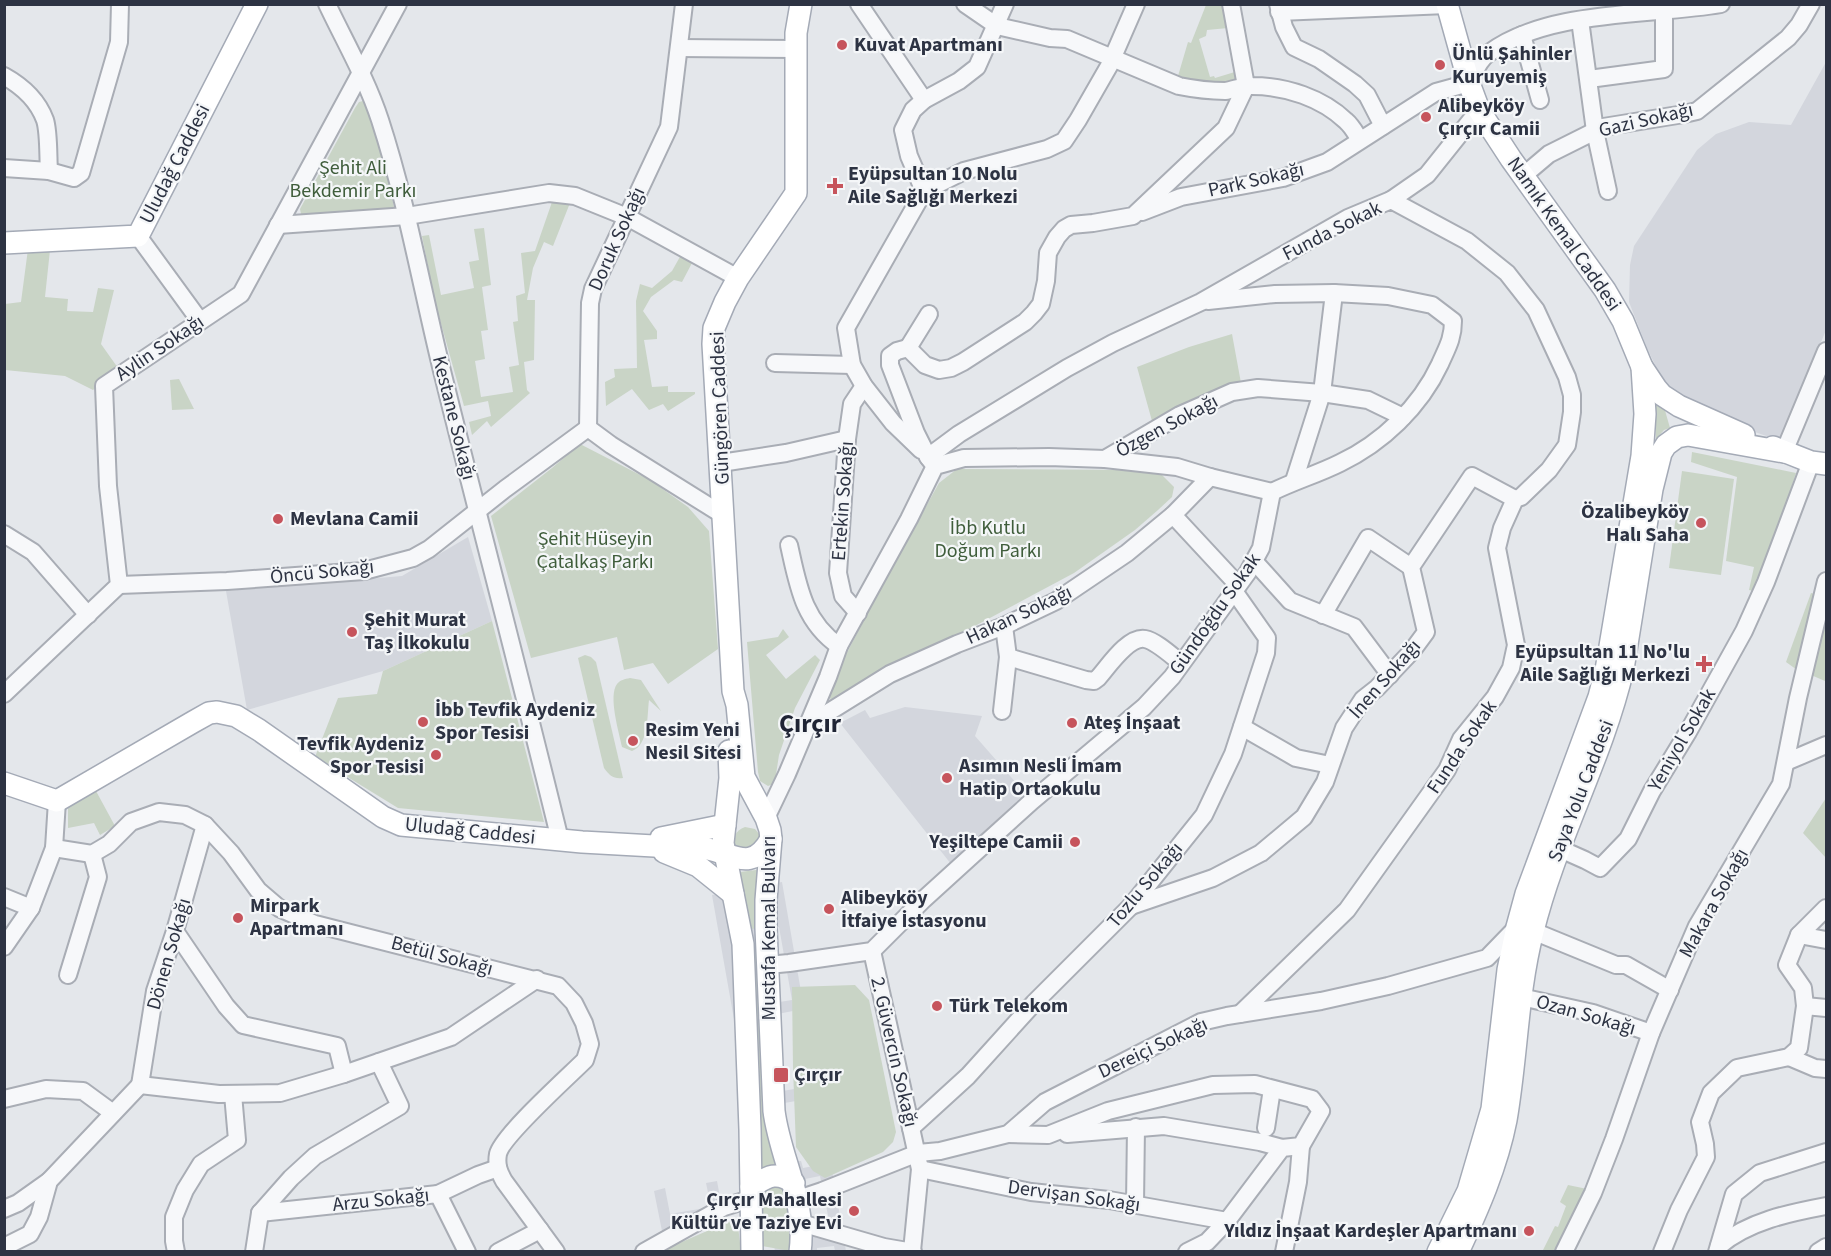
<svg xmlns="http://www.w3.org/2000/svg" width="1831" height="1256" viewBox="0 0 1831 1256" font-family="'Source Sans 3',sans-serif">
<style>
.built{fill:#d3d6dd;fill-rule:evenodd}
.green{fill:#c9d4c6}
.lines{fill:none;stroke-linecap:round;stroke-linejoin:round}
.minor-casing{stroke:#a9adb5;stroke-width:20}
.major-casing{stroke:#a4aab6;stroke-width:24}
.minor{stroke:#f7f8fa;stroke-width:16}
.major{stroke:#fff;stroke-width:21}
.poi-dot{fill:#c6545c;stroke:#f4f6f8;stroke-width:2}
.labels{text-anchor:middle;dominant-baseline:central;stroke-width:4.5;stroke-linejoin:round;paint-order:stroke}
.poi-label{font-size:20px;font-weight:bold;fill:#2d3343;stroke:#f4f6f8;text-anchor:start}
.street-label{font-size:20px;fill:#2d3343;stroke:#f4f6f8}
.park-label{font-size:20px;fill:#3f5d3b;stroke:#f4f6f8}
.district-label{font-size:26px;font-weight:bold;fill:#1f2434;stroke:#f4f6f8}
</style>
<rect width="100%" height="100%" fill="#e4e7eb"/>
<g class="built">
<path d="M1826 62V330L1781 441 1712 417 1669 394 1647 348 1629 302 1630 265 1634 246 1697 150 1716 134 1749 122 1791 125Z"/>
<path d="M468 537 492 621 383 671 247 710 226 591 402 576Z"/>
<path d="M905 707 982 716 975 736 1025 793 951 864 840 723 865 710 870 718Z"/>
<path d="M782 882 846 1251H835L834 1246 817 1248V1251H775L712 895ZM779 927 792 1000 773 1003 760 930ZM751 932 764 1005 745 1008ZM793 1011 806 1087 759 1095 746 1020ZM808 1099 819 1165 803 1168 801 1161 792 1162 771 1173 761 1107ZM820 1176 832 1235 816 1238 805 1179Z"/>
<path d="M717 1181 730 1251H719L713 1218 673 1225 677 1251H666L654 1191 665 1188 670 1214 711 1207 706 1183Z"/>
</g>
<g class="green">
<path d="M1206 5H1223L1228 28 1207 30 1206 36 1199 39 1210 77 1214 76 1215 78 1238 71 1240 84 1197 81 1178 76 1188 42 1191 43Z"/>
<path d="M363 101 380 143 394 207 385 210 304 217 301 214 300 209 355 108 359 102Z"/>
<path d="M552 202 570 203 553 246 544 242 533 268 527 300H535L534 360 524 362 527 390 530 393 491 427 487 421 472 435 469 422 491 416 488 401 464 406 435 302 422 236 429 235 441 295 474 288 469 262 479 260 474 229 484 228 491 285 482 287 488 330 481 331 485 359 475 361 481 397 513 392 509 367 519 365 513 322 518 321 516 296 525 293 521 253 535 251Z"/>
<path d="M28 249 50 250 45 297 68 299 67 311 93 312 98 288 114 290 101 344 118 368 93 390 65 376 5 370V304L21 302Z"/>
<path d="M681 255 692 263 682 282 674 280 651 297 643 311 657 331V339L644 340 652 387 668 386V392H695V394L668 411 663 404 649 410 632 389 606 406 605 382 615 377 614 369 637 368 636 301 640 284 652 288 672 271Z"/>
<path d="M1232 334 1241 383 1195 399 1152 421 1137 367 1189 347Z"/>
<path d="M179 379 194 409 172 410 170 380Z"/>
<path d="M1655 400 1664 407 1670 428 1664 430 1656 439Z"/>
<path d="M580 444 650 480 688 507 709 531 718 649 668 684 653 663 624 670 617 637 531 658 491 516 552 468Z"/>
<path d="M1692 452 1796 473 1757 592 1749 590 1754 567 1726 561 1737 477 1691 462Z"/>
<path d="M957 469 1138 470 1160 473 1174 487 1172 497 1158 510 1135 530 1074 573 973 627 831 699 827 697 832 681 882 586 939 483Z"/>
<path d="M1682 471 1734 479 1721 575 1669 568Z"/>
<path d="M1811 593 1819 595 1800 672 1786 662Z"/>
<path d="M1826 610V679L1825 681 1811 675Z"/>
<path d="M492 621 544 822 398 808 315 757 338 698 377 694 383 671Z"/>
<path d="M783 629 789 637 766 655 786 679 815 655 820 660 795 708 779 755 775 781 773 784 768 786 760 781 758 772 747 642 778 637Z"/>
<path d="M585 655 591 657 596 662 623 778C613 779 610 776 604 768L578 658Z"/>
<path d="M630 678 641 680 661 711 649 700C647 715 649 745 632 751L622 747C619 732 608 696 617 684 620 680 625 679 630 678Z"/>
<path d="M96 791 115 826 100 835 94 823 68 828V807Z"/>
<path d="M1826 798V858L1803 833Z"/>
<path d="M745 827 755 829 761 836 756 854 733 846C734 836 735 831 745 827Z"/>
<path d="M762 868 759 928 751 929 740 872 756 870Z"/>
<path d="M753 952H758L779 1165 766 1166 762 1169Z"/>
<path d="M855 985 869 1000 896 1132 893 1142 883 1152 825 1178 813 1171 796 1147 793 1068 792 987Z"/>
<path d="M777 1184 786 1190 792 1217 790 1251 762 1246 760 1198 763 1187Z"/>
<path d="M1568 1185 1592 1190 1560 1251 1542 1252 1555 1226 1558 1227 1566 1206 1560 1202Z"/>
<path d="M737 1218 741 1251H661Z"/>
</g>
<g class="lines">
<defs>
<g id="minor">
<path d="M327 4C345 42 367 80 380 120 408 206 423 296 445 383 483 536 523 687 560 840"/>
<path d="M684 4 669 127 593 289 590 303 588 428 611 445 723 515"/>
<path d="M859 4 924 100"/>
<path d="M965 4 997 26 1050 38 1067 39 1179 86C1194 89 1209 91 1225 91 1234 90 1243 85 1252 86 1286 86 1322 98 1346 121 1352 126 1356 134 1360 140"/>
<path d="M1278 4 1284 27 1294 47 1319 59 1355 84 1367 95 1383 126"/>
<path d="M1279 12 1447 5"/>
<path d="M1580 20 1595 131 1608 191"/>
<path d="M1522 35 1540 100"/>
<path d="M679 48 796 49"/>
<path d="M4 76C22 86 38 101 45 120 49 132 48 158 49 171"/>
<path d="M1589 79 1664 69V11"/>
<path d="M4 168 49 171 74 178 81 173 119 42 120 4"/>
<path d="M1523 176 1549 154 1595 131 1597 128 1684 114 1697 111 1788 38 1799 25 1811 4"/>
<path d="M924 191 909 156 903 130 913 110 924 100 959 81 977 67 1005 4"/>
<path d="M1391 200 1427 175 1479 110"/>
<path d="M1142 212 1181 197 1283 178 1327 162 1436 92 1469 83C1474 73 1479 59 1489 53 1548 9 1651 16 1721 4"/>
<path d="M278 225 407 216 549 193 575 196 627 217 738 278"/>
<path d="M138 236 200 321"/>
<path d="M908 348 929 314"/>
<path d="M775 363 852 365"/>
<path d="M921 450 893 423 864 386 852 365 846 328 924 191 964 171 1047 149 1064 141 1078 120 1109 66 1136 4"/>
<path d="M1784 452 1826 351"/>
<path d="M928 457 916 433 890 365V356L897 351 908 348 925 365 939 370 951 368 963 362 1025 322 1034 313 1041 304 1046 281 1048 253 1057 237 1064 229 1071 225 1093 223 1133 216 1226 128 1246 86 1231 4"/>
<path d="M1105 459 1180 415 1232 392 1258 388 1322 393 1368 400 1403 417"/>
<path d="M721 463 786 453 847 439"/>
<path d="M935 466 928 457 959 434 1067 368 1113 343 1201 302 1348 218 1391 200 1467 241 1507 273 1536 310 1567 377 1572 395V412L1567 445 1549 470 1521 497 1515 499 1502 528 1497 548 1516 645 1511 668 1495 697 1461 739 1447 770 1347 910 1240 1014"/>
<path d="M1294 481 1322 393 1334 293"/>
<path d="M1173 515 1238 585"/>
<path d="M4 534 33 552 88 615"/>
<path d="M789 545C798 585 803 621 839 646"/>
<path d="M1254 561 1290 601 1354 627 1390 675"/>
<path d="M119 585 227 581 364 571 413 558 429 549 505 489 588 428"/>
<path d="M858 613 843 596 838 573 847 439 852 404 864 386"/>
<path d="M1323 615 1368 538 1411 567"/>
<path d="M1004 626 1008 657 1086 680 1094 681 1098 678C1108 667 1128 636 1145 639 1156 641 1172 656 1181 663"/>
<path d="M4 694 119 585 108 486 104 386 241 294 398 4"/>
<path d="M1002 711 1008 657"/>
<path d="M808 725 890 674 957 644 1004 626 1056 601 1127 553 1173 515 1210 477"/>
<path d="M1242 727 1296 758 1330 765"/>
<path d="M1786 762 1826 745"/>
<path d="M766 818 787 774 828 677 839 646 909 519 935 466 964 458 1049 457 1105 459 1177 467 1210 477 1272 492"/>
<path d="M54 848 92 854 109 844 131 822 159 812 185 815 205 825 231 853 258 890 279 908 315 924 558 986 574 1003 584 1023 590 1044 585 1060C569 1076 502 1136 498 1154 496 1165 499 1172 504 1181L556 1252"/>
<path d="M1558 848 1585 860 1600 868 1628 839 1652 791 1688 732 1744 631 1766 582 1811 462"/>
<path d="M4 897 31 908"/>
<path d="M1131 906 1213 878 1261 853 1304 817 1325 782 1344 728 1363 699 1377 688 1412 651 1426 632 1411 567 1472 476 1515 499"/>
<path d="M175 931 226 1006 243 1025 337 1046 344 1074"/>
<path d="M1533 931 1616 965H1626L1670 990"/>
<path d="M1799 935 1826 940"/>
<path d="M4 947 31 908 54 848 57 801"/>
<path d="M872 951 920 1169 912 1251"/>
<path d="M768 965 789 963 872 951 923 900 1032 801 1144 707 1172 677 1248 572 1261 548 1272 492C1294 481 1318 474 1340 463 1382 443 1420 407 1440 364 1447 348 1453 339 1453 321L1432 305 1388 296 1334 293 1275 294 1208 301"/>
<path d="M68 975 98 877 92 854"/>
<path d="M1521 997 1593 1013 1651 1033"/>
<path d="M1805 1006 1826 1008"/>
<path d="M1789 1057 1815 1068 1826 1069"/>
<path d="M140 1085 219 1094 280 1093 344 1074 451 1037 537 979"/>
<path d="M140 1085 155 991 175 931 205 825"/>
<path d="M4 1099 46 1089 83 1091 113 1113"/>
<path d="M911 1128 968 1076 1034 1003 1131 906 1204 815 1233 754 1266 653 1267 638 1234 591"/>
<path d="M1266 1128 1272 1089"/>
<path d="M1008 1134 1048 1135 1108 1111 1213 1085 1255 1084 1312 1099 1321 1111 1301 1146 1282 1148 1227 1221 1207 1242 1187 1252"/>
<path d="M1067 1134 1164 1126 1260 1142 1282 1148"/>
<path d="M920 1169 1031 1192 1109 1200 1227 1221"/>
<path d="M438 1194 467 1252"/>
<path d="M798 1199 822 1191 918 1153 940 1151 1008 1134 1045 1102 1201 1022 1227 1016 1321 1001 1388 986 1487 958 1517 927"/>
<path d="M1135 1204 1136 1127"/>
<path d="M4 1209 18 1203 49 1181"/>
<path d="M260 1213 438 1194 478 1175 498 1168"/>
<path d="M801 1223 884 1247 913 1252"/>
<path d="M1719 1246C1749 1221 1789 1213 1826 1206"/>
<path d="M4 1247 30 1234 39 1217 49 1181 140 1085"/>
<path d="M176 1252 174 1241V1217L185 1190 201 1164 237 1140 233 1094"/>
<path d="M254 1252 260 1213 291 1178 315 1156 400 1106 379 1062"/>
<path d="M498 1252 540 1230"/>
<path d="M644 1252 724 1207 750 1199"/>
<path d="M1284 1252 1298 1182 1301 1146"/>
<path d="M1564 1252 1593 1193 1614 1139 1651 1033 1697 926 1781 784 1798 698 1826 581"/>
<path d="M1662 1252 1679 1210 1706 1157 1705 1144 1700 1122 1711 1093 1737 1068 1789 1057 1799 1048 1805 1006 1803 988 1787 965 1799 935 1826 908"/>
<path d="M1717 1252 1734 1194 1760 1173 1826 1152"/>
<path d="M1818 1252 1826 1247"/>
</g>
<g id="major">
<path d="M1447 4 1469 83 1479 110 1511 159 1605 290 1623 321 1642 367 1656 388 1662 395 1679 406 1744 435"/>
<path d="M4 243 138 236 257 4"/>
<path d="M1773 447 1811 462 1826 464"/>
<path d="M729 751 730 778 723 843 743 944 750 1129 752 1252"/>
<path d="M4 783 57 801 193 722 209 713 217 712 236 716 259 730 383 817 401 825 582 842 708 849C736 855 752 872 771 839"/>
<path d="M661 838 725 825"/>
<path d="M664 852 698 866 733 894"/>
<path d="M751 1187C767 1177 776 1170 794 1183"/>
<path d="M800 1252C807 1201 780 1159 774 1111L766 928V900L771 839 770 830 766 818 744 777 737 705 733 691 713 344 714 328 725 302 738 278 796 193V33L801 4"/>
<path d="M1438 1252 1468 1191 1492 1109 1508 970 1517 927 1526 894 1599 697 1606 670 1642 456 1645 414 1642 367"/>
<path d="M1458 1252C1478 1209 1497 1166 1506 1120 1517 1057 1517 993 1533 931 1555 841 1602 759 1623 669L1652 489 1661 453 1666 445 1677 437 1688 435 1784 452"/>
</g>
</defs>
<use href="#minor" class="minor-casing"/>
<use href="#major" class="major-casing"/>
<use href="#minor" class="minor"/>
<use href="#major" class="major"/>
</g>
<g class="poi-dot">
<circle cx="842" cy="45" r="6"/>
<circle cx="1440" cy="65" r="6"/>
<circle cx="1426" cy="117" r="6"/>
<path d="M832 177h6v6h6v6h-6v6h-6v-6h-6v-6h6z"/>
<circle cx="278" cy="519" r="6"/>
<circle cx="1701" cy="523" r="6"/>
<circle cx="352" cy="632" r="6"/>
<path d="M1701 655h6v6h6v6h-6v6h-6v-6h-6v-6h6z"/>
<circle cx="423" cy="722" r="6"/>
<circle cx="1072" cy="723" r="6"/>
<circle cx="633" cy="741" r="6"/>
<circle cx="436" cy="755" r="6"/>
<circle cx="947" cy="778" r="6"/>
<circle cx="1075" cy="842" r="6"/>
<circle cx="829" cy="909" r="6"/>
<circle cx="238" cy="918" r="6"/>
<circle cx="937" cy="1006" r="6"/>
<rect x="773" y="1067" width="16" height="16" rx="3"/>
<circle cx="854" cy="1211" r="6"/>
<circle cx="1529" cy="1231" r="6"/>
</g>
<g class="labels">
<g class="poi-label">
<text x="854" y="45">Kuvat Apartmanı</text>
<text x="1452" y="54">Ünlü Şahinler<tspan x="1452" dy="23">Kuruyemiş</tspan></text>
<text x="1438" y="106">Alibeyköy<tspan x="1438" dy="23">Çırçır Camii</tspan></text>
<text x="848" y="174">Eyüpsultan 10 Nolu<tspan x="848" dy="23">Aile Sağlığı Merkezi</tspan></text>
<text x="1689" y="512" text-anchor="end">Özalibeyköy<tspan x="1689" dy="23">Halı Saha</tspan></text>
<text x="290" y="519">Mevlana Camii</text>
<text x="364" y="620">Şehit Murat<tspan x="364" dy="23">Taş İlkokulu</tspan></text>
<text x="1690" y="652" text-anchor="end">Eyüpsultan 11 No'lu<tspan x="1690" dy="23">Aile Sağlığı Merkezi</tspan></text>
<text x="435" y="710">İbb Tevfik Aydeniz<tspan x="435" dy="23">Spor Tesisi</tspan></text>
<text x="1084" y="723">Ateş İnşaat</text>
<text x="645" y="730">Resim Yeni<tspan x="645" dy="23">Nesil Sitesi</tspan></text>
<text x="424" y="744" text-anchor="end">Tevfik Aydeniz<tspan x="424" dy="23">Spor Tesisi</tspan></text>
<text x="959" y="766">Asımın Nesli İmam<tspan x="959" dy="23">Hatip Ortaokulu</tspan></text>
<text x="1063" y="842" text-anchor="end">Yeşiltepe Camii</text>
<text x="841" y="898">Alibeyköy<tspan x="841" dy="23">İtfaiye İstasyonu</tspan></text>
<text x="250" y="906">Mirpark<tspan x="250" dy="23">Apartmanı</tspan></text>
<text x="949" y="1006">Türk Telekom</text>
<text x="794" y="1075">Çırçır</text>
<text x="842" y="1200" text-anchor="end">Çırçır Mahallesi<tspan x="842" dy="23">Kültür ve Taziye Evi</tspan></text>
<text x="1517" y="1231" text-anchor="end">Yıldız İnşaat Kardeşler Apartmanı</text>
</g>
<g class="street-label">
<text transform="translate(1646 120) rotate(-13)">Gazi Sokağı</text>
<text transform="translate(175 164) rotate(-63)">Uludağ Caddesi</text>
<text transform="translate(1256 180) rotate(-13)">Park Sokağı</text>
<text transform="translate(1332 231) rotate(-27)">Funda Sokak</text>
<text transform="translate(1564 234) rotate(55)">Namık Kemal Caddesi</text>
<text transform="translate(617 239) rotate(-66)">Doruk Sokağı</text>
<text transform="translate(160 348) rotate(-34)">Aylin Sokağı</text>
<text transform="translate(720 408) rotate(-92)">Güngören Caddesi</text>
<text transform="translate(454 418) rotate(76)">Kestane Sokağı</text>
<text transform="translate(1167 426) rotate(-28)">Özgen Sokağı</text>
<text transform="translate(843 501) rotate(-86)">Ertekin Sokağı</text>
<text transform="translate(322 572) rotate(-6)">Öncü Sokağı</text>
<text transform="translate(1215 614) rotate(-55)">Gündoğdu Sokak</text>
<text transform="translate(1019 615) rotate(-25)">Hakan Sokağı</text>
<text transform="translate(1385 679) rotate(-49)">İnen Sokağı</text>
<text transform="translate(1682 740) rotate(-60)">Yeniyol Sokak</text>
<text transform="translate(1462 747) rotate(-56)">Funda Sokak</text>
<text transform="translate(1581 791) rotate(-69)">Saya Yolu Caddesi</text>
<text transform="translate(470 831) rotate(6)">Uludağ Caddesi</text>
<text transform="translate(1145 885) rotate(-50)">Tozlu Sokağı</text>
<text transform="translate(1714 903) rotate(-61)">Makara Sokağı</text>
<text transform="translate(769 928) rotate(-90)">Mustafa Kemal Bulvarı</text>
<text transform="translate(169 954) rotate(-74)">Dönen Sokağı</text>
<text transform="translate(442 956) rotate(15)">Betül Sokağı</text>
<text transform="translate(1586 1015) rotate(16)">Ozan Sokağı</text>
<text transform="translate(1153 1048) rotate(-25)">Dereiçi Sokağı</text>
<text transform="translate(894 1052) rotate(77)">2. Güvercin Sokağı</text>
<text transform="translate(1074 1196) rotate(8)">Dervişan Sokağı</text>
<text transform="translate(381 1200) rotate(-6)">Arzu Sokağı</text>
</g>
<g class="park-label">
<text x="353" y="168">Şehit Ali<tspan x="353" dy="23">Bekdemir Parkı</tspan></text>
<text x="988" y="528">İbb Kutlu<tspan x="988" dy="23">Doğum Parkı</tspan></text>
<text x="595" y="539">Şehit Hüseyin<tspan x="595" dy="23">Çatalkaş Parkı</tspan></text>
</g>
<g class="district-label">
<text x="810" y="723">Çırçır</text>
</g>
</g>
<rect width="1831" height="1256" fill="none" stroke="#2d3343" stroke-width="12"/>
</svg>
